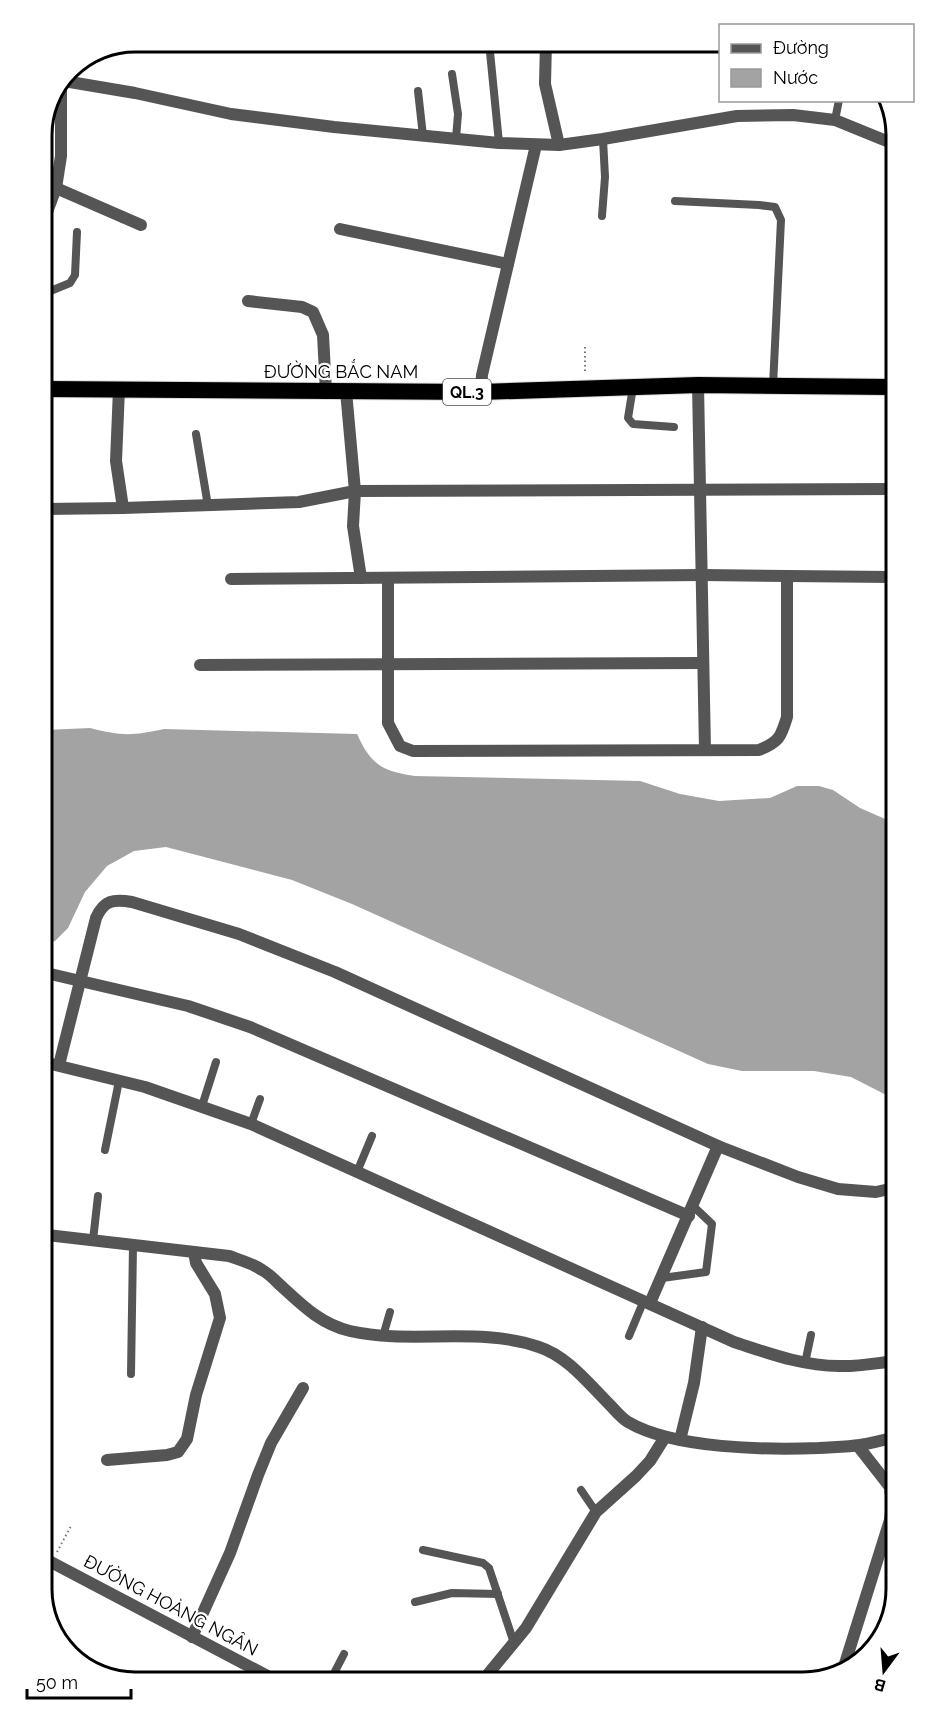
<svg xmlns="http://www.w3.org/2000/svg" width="938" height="1725" viewBox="0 0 938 1725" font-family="Raleway,sans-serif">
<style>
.water{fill:#a3a3a3}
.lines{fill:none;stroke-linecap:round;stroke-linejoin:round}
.trunk-casing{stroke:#dbdbdb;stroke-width:18}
.path{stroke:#777;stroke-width:2;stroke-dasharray:1.5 3;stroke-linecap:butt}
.service{stroke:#555;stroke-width:8}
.minor{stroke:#555;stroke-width:12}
.tertiary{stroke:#555;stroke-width:12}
.trunk{stroke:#000;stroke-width:16}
.labels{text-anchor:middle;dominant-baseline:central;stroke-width:4.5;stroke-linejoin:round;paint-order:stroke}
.shield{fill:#fff;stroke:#4c4c4c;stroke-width:1.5}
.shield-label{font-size:16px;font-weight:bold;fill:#000}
.street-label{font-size:18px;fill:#000;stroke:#fff}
.rim{fill:none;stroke:#000;stroke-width:3}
</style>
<rect width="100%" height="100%" fill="#fff"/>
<path class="water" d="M90 728C121 736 132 736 164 729L357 734C371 765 382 771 415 776L640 781 680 794 719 801 770 798 797 786H819L833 790 860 808 892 822 894 1099 851 1077 814 1071H742L708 1064 352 904 292 880 166 847 134 851 107 866 85 892 68 928 55 941 46 944 45 730Z"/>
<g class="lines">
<defs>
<path id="trunk" d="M43 389 481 392 698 385 890 387"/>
</defs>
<use href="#trunk" class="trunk-casing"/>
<g class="path">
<path d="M585 347V373"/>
<path d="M57 1552 71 1526"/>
</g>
<g class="service">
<path d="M490 52 499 143"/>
<path d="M452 74 458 114 456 138"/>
<path d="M418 91 423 136"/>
<path d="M835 120 839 100"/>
<path d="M675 201 759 205 775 207 781 220 773 386"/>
<path d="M602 216 605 177 603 139"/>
<path d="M43 294 70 283 75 275 77 232"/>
<path d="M633 387 628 418 633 424 674 427"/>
<path d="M196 434 208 506"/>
<path d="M202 1106 216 1062"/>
<path d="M251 1124 260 1099"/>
<path d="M105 1150 119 1081"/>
<path d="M357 1172 372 1136"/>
<path d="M93 1240 98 1196"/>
<path d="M662 1278 706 1272 712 1224 693 1206"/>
<path d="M383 1336 390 1312"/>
<path d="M629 1336 644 1300"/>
<path d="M805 1363 811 1335"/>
<path d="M131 1374 133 1246"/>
<path d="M581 1490 596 1512"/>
<path d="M423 1550 483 1563 489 1568 514 1643"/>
<path d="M415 1602 452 1593 498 1594"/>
<path d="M330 1681 344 1654"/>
</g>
<g class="minor">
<path d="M546 42 545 84 559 145"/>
<path d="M64 81 135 93 231 114 334 127 499 143 559 145 603 139 737 116 793 115 835 120 889 142"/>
<path d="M56 188 141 225"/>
<path d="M43 223 56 188 61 156V89"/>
<path d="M340 229 508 264"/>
<path d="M248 301 302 307 313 312 323 335 326 392"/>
<path d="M698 385 705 750"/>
<path d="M119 389 116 461 123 508"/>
<path d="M346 391 355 491 353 526 361 578"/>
<path d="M481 392 482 375 536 145"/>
<path d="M44 509 123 508 299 502 355 491 891 489"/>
<path d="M231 579 703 575 891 577"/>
<path d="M388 579V723L400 746 413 751 759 750C779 742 781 737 787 717V576"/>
<path d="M200 665 703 663"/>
<path d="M46 973 188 1006 250 1027 689 1216"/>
<path d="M47 1063 145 1087 251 1124 734 1342C768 1353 802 1366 839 1366 857 1367 876 1363 895 1361"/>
<path d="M59 1065 96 918C104 900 113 899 132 902L239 934 335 972 718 1146 798 1177 838 1189 876 1192 894 1188"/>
<path d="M47 1235 229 1256C240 1260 252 1263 262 1270 268 1273 274 1279 279 1284 301 1304 320 1324 350 1331 412 1345 479 1326 539 1347 567 1356 588 1383 609 1404 615 1410 621 1418 628 1422 674 1449 767 1450 819 1448 833 1447 847 1447 860 1445 872 1443 884 1440 895 1437"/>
<path d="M650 1303 718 1146"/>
<path d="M680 1440 694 1383 702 1327"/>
<path d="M858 1446 890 1487 892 1504 890 1520 895 1524"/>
<path d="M107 1460 167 1455 178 1452 187 1439 196 1395 220 1318 215 1294 196 1263 194 1252"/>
<path d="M192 1637 230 1553 258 1475 271 1443 303 1388"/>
<path d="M842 1673 890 1520"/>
<path d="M484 1679 526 1628 596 1512 636 1476 650 1461 665 1437"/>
</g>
<path class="tertiary" d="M49 1561 277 1681"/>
<use href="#trunk" class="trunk"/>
</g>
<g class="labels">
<rect class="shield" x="443" y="379" width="48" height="26" rx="4.5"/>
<g class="shield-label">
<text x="467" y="392">QL.3</text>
</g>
<g class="street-label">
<text x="341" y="371">ĐƯỜNG BẮC NAM</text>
<text transform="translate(171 1605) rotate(28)">ĐƯỜNG HOÀNG NGÂN</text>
</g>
</g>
<path d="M0 0H938V1725H0ZM135 52H803A83 83 0 0 1 886 135V1589A83 83 0 0 1 803 1672H135A83 83 0 0 1 52 1589V135A83 83 0 0 1 135 52Z" fill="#fff" fill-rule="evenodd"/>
<path class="rim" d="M135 52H803A83 83 0 0 1 886 135V1589A83 83 0 0 1 803 1672H135A83 83 0 0 1 52 1589V135A83 83 0 0 1 135 52Z"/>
<rect x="719" y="24" width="195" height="78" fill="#ffffff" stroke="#999999" stroke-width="1.5"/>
<rect x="731" y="44" width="30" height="9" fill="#555555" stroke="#999999" stroke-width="1.5"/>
<text x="773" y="54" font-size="18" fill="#000000">Đường</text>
<rect x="731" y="69" width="30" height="18" fill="#a3a3a3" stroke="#999999" stroke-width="1.5"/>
<text x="773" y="84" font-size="18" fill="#000000">Nước</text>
<g transform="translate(884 1671) rotate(196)" stroke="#ffffff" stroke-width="4.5" paint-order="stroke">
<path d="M0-4.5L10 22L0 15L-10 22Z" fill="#000000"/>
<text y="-9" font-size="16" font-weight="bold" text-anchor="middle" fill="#000000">B</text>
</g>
<path d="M27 1689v9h104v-9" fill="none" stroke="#000000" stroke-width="3"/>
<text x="36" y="1689" font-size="18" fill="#000000" stroke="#ffffff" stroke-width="4.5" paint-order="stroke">50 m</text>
</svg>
